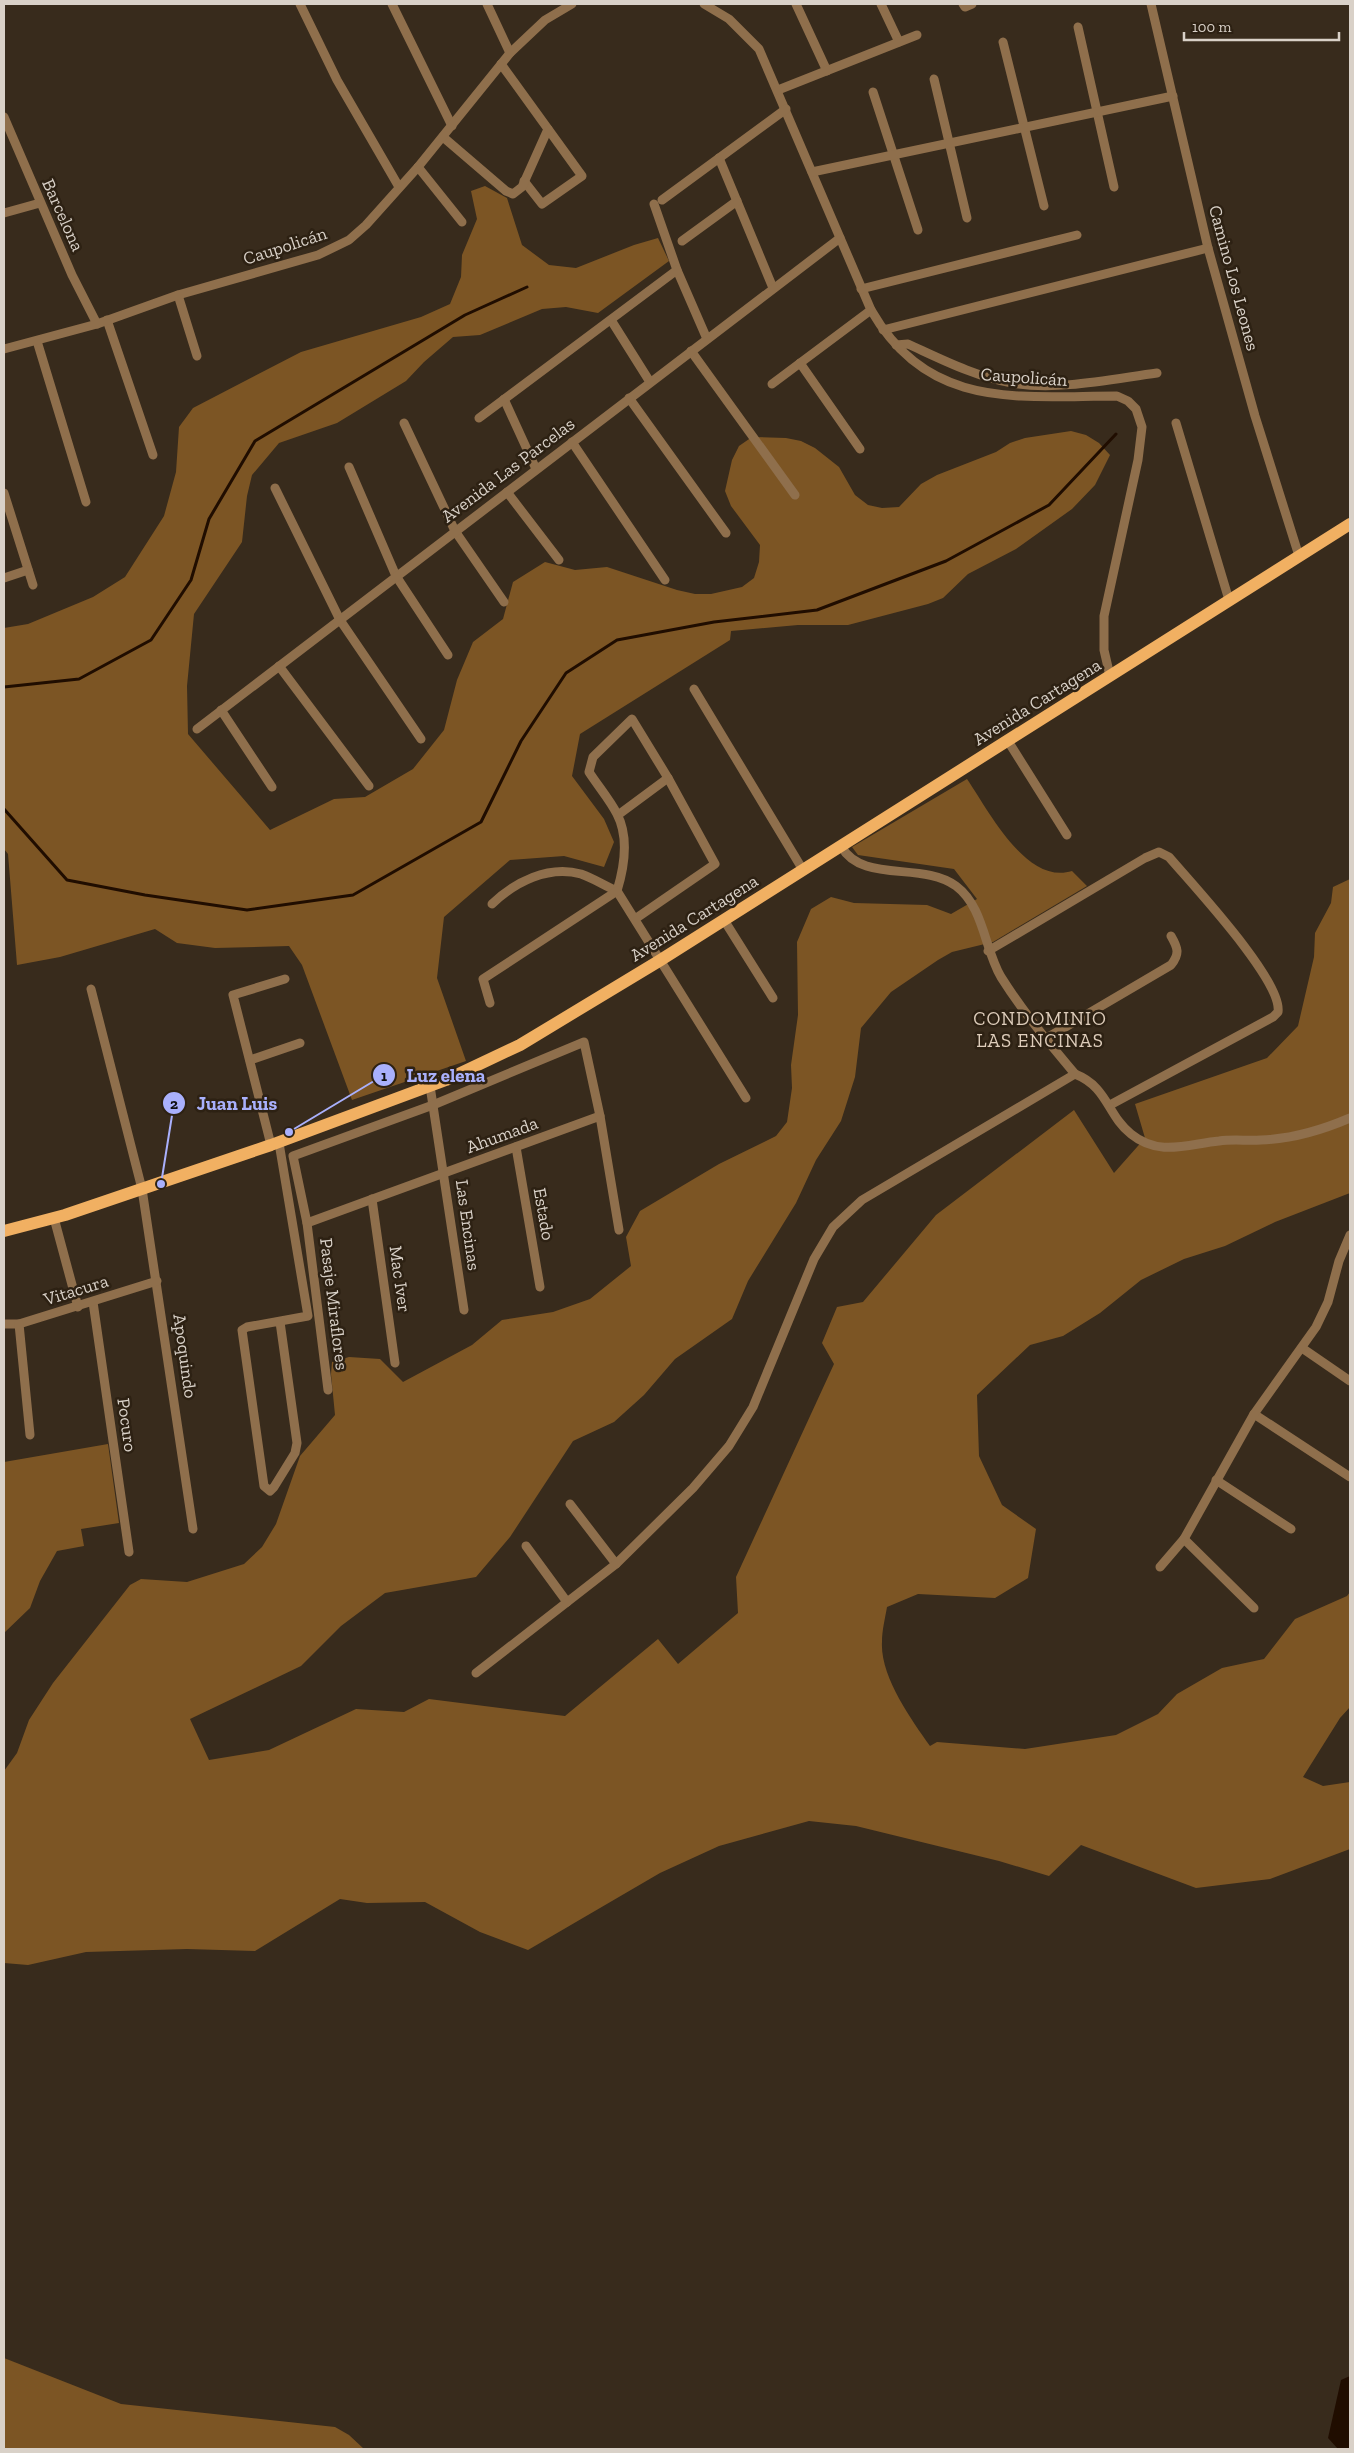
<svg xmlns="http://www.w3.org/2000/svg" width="1354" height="2453" viewBox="0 0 1354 2453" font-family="'Zilla Slab',serif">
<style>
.forest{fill:#7c5524}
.water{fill:#200d00}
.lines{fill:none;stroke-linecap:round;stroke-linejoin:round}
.stream{stroke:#200d00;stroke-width:3}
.minor{stroke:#8f6f4c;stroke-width:9}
.primary{stroke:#f1b062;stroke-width:12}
.labels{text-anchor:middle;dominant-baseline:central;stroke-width:5;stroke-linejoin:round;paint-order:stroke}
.street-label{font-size:18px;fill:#d9d1c8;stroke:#2d2113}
.neighbourhood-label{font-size:19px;letter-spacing:1px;fill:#decdbb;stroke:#2d2113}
.leader{fill:none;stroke:#a9b0fc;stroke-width:2}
.callout-dot{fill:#a9b0fc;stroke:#2d2113;stroke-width:2}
.mark-label{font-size:15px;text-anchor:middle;font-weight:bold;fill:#111}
.callout-label{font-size:19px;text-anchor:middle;font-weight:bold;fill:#a9b0fc;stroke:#2d2113;stroke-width:5;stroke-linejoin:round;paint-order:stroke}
</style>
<rect width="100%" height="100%" fill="#382b1c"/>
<g class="forest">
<path d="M485 186 507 198 522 245 549 265 576 268 634 245 658 238 669 261 598 313 566 307 542 309 480 335 453 337 424 362 406 381 337 423 279 443 252 475 247 496 242 542 194 614 187 686 188 734 270 830 334 799 365 797 413 769 444 730 457 680 473 642 503 619 513 582 545 562 575 570 607 567 677 590 695 594H711L742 587 754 578 759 562 760 545 731 506 725 491 732 460 739 446 752 437 786 438 801 441 815 448 839 467 855 495 868 505 882 508 899 507 921 484 937 475 996 452 1010 443 1025 438 1071 431 1086 435 1099 443 1110 455 1095 485 1072 509 1016 549 968 574 943 598 928 604 848 625H798L731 631 730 640 580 734 572 776 604 819 614 842 604 867 564 856 510 860 444 917 437 978 466 1061 352 1100 302 965 289 946 215 948 177 943 155 929 60 957 17 965 8 854 4 849V628L28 624 93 597 125 577 164 516 176 472 179 427 193 408 301 352 421 317 450 304 461 277 462 255 477 219 471 191Z"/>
<path d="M967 779C989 811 1026 885 1072 871L1087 886 993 942 952 952 938 960 891 992 861 1028 855 1077 841 1121 816 1160 796 1203 748 1281 732 1319 675 1359 644 1395 614 1422 573 1441 510 1537 476 1577 385 1593 341 1626 301 1666 190 1719 209 1760 269 1750 356 1709 404 1712 429 1699 565 1716 658 1639 678 1664 738 1613 736 1577 834 1364 822 1343 837 1307 863 1302 936 1215 1074 1110 1114 1173 1145 1138 1135 1104 1267 1058 1298 1026 1314 957 1315 933 1331 903 1333 887 1350 879V1193L1275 1222 1225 1246 1184 1259 1141 1280 1100 1313 1063 1336 1030 1345 977 1395 979 1456 1002 1505 1036 1529 1028 1578 995 1598 918 1594 887 1607C885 1619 882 1630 882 1642 880 1676 911 1719 930 1746L937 1742 1025 1749 1116 1735 1158 1714 1177 1694 1222 1668 1264 1659 1295 1619 1347 1596 1350 1592V1707L1340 1718 1303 1777 1323 1786 1350 1782V1849L1270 1879 1196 1888 1081 1845 1049 1876 999 1861 856 1826 809 1821 719 1846 660 1873 528 1950 480 1932 425 1902 367 1903 340 1899 255 1951 187 1949 86 1952 28 1965 4 1963V1771L17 1753 29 1720 53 1683 130 1585 141 1579 187 1582 244 1564 262 1547 276 1524 300 1456 335 1415 331 1374 332 1362 349 1357 380 1359 403 1382 472 1345 502 1320 553 1312 590 1299 631 1266 626 1237 640 1211 719 1164 776 1136 787 1122 792 1088 791 1065 798 1015 797 942 811 909 831 897 854 903 927 905 951 914 977 899 954 869 858 855 852 847Z"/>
<path d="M108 1444 119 1523 81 1529 84 1546 57 1551 40 1581 30 1608 4 1633V1462Z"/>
<path d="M4 2358 121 2404 335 2427 349 2435 364 2449H4Z"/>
</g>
<path class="water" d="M1350 2376V2449H1338L1328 2438 1341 2380Z"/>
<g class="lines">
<g class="stream">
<path d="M4 687 79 679 151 640 191 580 209 519 255 441 465 315 527 287"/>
<path d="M4 809 67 880 145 895 247 910 353 895 481 822 521 741 566 673 617 640 714 622 817 610 946 561 1049 505 1116 434"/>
</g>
<g class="minor">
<path d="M300 4 337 80 399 187"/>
<path d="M392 4 452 126"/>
<path d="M487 4 510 53"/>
<path d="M704 4 729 19 759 49 871 310C929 411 1018 396 1117 396L1128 401 1136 409 1142 427 1138 460 1104 616V650L1110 676"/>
<path d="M796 4 827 71"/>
<path d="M881 4 899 42"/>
<path d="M963 4 965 7 972 4"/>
<path d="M1151 4 1208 248 1255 416 1299 556"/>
<path d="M1078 27 1114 187"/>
<path d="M1003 42 1044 206"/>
<path d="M501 64 582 176 542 204 524 181"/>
<path d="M934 79 967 218"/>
<path d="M778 90 917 35"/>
<path d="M873 92 918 230"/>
<path d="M4 117 72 275 97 324"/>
<path d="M443 137 506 191 513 194 522 187 548 129"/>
<path d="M719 158 773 288"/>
<path d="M418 167 462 222"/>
<path d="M812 172 1173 96"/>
<path d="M662 200 786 109"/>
<path d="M654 204 677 270 707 339"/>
<path d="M4 213 40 203"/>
<path d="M682 241 737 201"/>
<path d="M861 289 1077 235"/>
<path d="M178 295 197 356"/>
<path d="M107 320 153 455"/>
<path d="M611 320 650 382"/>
<path d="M883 330 1208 248"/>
<path d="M37 341 86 502"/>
<path d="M896 345 908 344C941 359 976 377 1012 383 1057 391 1112 379 1157 373"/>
<path d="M4 349 97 324 178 295 318 255 349 240 366 225 418 167 510 53 545 20 572 4"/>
<path d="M691 351 795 495"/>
<path d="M800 363 860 449"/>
<path d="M772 384 871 310"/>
<path d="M629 398 726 533"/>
<path d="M504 399 536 469"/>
<path d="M479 418 677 270"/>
<path d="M404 423 455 531 504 602"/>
<path d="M1176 423 1229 600"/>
<path d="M572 442 665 580"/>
<path d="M349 467 396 576 448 655"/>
<path d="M275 488 340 620 421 739"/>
<path d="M507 492 559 560"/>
<path d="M4 493 33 585"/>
<path d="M4 578 28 570"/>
<path d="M279 666 369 786"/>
<path d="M694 689 803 870"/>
<path d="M221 710 272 787"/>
<path d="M197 729 840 238"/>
<path d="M1008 741 1067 835"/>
<path d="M618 815 668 778"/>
<path d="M492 904C515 882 548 865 581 874 593 878 605 886 617 891"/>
<path d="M635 919 715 864 668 778 632 719 593 757 589 772C598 786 610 800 617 814 629 837 624 868 617 891L746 1098"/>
<path d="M724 920 773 998"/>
<path d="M988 951 1145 858 1159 852 1169 857C1191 883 1283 981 1278 1012L1273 1017 1110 1105"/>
<path d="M91 989 142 1189 193 1529"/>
<path d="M490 1003 483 979 617 891"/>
<path d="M1045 1039 1171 965C1180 954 1178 948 1171 936"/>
<path d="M250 1060 300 1043"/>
<path d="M1075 1074C1108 1087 1107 1115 1131 1134 1159 1157 1188 1144 1219 1141 1233 1139 1247 1141 1261 1140 1292 1139 1322 1130 1350 1118"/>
<path d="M430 1086 464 1310"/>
<path d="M279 1143 308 1316 247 1327 242 1330 264 1486 270 1491 274 1487 295 1453 297 1443 280 1322"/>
<path d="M271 1145 233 995 285 979"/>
<path d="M516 1147 540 1287"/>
<path d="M372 1199 395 1363"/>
<path d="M54 1218 78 1307"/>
<path d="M307 1223 600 1116 619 1230"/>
<path d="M93 1302 129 1552"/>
<path d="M4 1324H19L157 1281"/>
<path d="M19 1324 30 1435"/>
<path d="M1302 1348 1350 1381"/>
<path d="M328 1390 307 1223 293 1156 433 1105 584 1042 600 1116"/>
<path d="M1254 1414 1350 1477"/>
<path d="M1216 1480 1291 1529"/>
<path d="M570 1504 616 1564"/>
<path d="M1184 1539 1254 1608"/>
<path d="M526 1546 567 1602"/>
<path d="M1160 1567 1184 1539 1254 1414 1316 1327 1328 1302 1339 1261 1350 1235"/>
<path d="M476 1673 616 1564 693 1488 729 1446 753 1407 814 1259 833 1227 862 1200 1075 1074C1049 1043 1023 1012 1001 977 984 948 984 907 956 886 922 861 862 884 841 846"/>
</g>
<path class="primary" d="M4 1231 65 1215 271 1145 446 1080 520 1045 659 961 1350 524"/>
</g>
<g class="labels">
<g class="street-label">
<text transform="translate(63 215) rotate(66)">Barcelona</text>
<text transform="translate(285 246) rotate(-18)">Caupolicán</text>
<text transform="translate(1234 278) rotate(75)">Camino Los Leones</text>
<text transform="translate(1024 377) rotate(4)">Caupolicán</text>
<text transform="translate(508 470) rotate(-37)">Avenida Las Parcelas</text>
<text transform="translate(1037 702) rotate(-32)">Avenida Cartagena</text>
<text transform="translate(694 918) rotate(-32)">Avenida Cartagena</text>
<text transform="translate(502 1135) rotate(-20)">Ahumada</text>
<text transform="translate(544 1214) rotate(80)">Estado</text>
<text transform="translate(468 1225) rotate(82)">Las Encinas</text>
<text transform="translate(400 1279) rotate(82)">Mac Iver</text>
<text transform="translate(76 1290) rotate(-17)">Vitacura</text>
<text transform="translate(334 1304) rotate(83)">Pasaje Miraflores</text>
<text transform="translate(185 1356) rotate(82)">Apoquindo</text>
<text transform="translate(127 1425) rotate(82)">Pocuro</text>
</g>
<g class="neighbourhood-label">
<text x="1040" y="1018">CONDOMINIO<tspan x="1040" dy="22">LAS ENCINAS</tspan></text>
</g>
</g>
<path class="leader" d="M289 1132L384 1075M161 1184L174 1103"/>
<g class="callout-dot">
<circle cx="289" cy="1132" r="5"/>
<circle cx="161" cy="1184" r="5"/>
<circle cx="384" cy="1075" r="12"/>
<circle cx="174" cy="1103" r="12"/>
</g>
<g class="mark-label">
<text x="384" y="1081">1</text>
<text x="174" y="1109">2</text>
</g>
<g class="callout-label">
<text x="446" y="1082">Luz elena</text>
<text x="237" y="1110">Juan Luis</text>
</g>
<rect width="1354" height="2453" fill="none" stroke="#d9d1c8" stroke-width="10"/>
<path d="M1184 32v8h155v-8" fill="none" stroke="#d9d1c8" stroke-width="2.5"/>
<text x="1192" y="32" font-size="15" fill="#d9d1c8" stroke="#2d2113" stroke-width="4" paint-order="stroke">100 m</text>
</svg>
